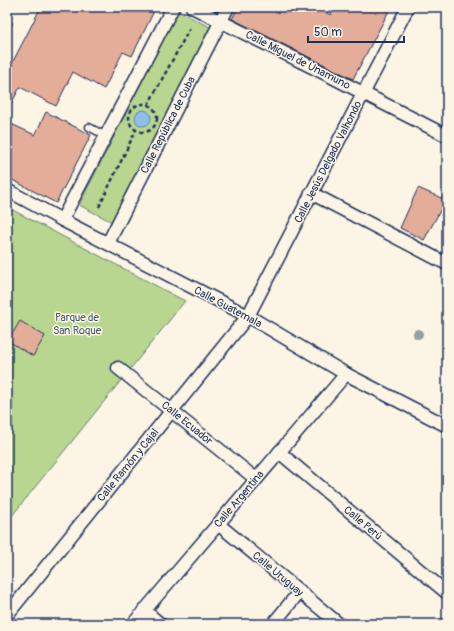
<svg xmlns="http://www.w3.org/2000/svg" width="454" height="631" viewBox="0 0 454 631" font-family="Pangolin,sans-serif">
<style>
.green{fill:#b8d68f;stroke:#6a8276}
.water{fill:#8dbfe9;stroke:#5f85b1}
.building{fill:#e3ad99;stroke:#1b2f5e}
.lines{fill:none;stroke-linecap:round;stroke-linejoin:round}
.service-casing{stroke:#1b2f5e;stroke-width:9}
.minor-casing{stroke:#1b2f5e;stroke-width:15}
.path{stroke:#1b2f5e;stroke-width:2.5;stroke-dasharray:4 3;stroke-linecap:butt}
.service{stroke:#fcf5e5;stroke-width:6}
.minor{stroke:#fcf5e5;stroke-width:12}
.tree{fill:#969fa1}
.labels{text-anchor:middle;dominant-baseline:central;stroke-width:3;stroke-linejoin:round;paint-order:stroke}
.street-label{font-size:11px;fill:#1b2f5e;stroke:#fcf5e5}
.park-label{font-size:11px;fill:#42596a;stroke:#fcf5e5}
</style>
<rect width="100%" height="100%" fill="#fcf5e5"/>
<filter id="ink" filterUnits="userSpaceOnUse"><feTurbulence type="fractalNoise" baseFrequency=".025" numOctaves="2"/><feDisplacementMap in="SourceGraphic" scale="8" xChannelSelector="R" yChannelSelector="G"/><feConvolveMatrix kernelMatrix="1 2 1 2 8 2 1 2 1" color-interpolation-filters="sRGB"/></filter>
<g filter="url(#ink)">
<g class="green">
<path d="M178 11 210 27 112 222 79 205Z"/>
<path d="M7 207 185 301 7 522Z"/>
</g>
<circle class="water" cx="143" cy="118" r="8"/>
<g class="building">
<path d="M41 7H156L132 56 123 52 104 89 73 72 56 106 20 87 7 112V73Z"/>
<path d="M238 7H314L331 15 335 7H391L353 79 232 19Z"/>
<path d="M46 112 91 135 56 203 7 177V122L35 135Z"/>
<path d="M418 188 446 200 424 240 400 228Z"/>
<path d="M20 321 45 336 33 356 8 341Z"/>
</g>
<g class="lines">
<defs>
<g id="service">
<path d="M7 24H8"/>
<path d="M89 127 106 136"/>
</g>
<g id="minor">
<path d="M192 7 328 75 363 93 447 136"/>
<path d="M7 190 62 220 248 316 346 374 447 426"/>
<path d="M311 193 447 264"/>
<path d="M62 220 173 7"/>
<path d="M108 243 228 7"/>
<path d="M118 368 256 479"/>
<path d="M279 452 447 593"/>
<path d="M218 524 339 624"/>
<path d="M144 610 160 624"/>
<path d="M7 615 248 316 408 7"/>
<path d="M133 624 346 374"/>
<path d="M273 624 300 591"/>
</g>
</defs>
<use href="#service" class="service-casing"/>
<use href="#minor" class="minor-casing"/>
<g class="path">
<circle cx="143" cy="118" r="14"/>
<path d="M148 105 190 28"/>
<path d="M99 207 136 130"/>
</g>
<use href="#service" class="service"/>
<use href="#minor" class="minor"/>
</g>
<circle class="tree" cx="418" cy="334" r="5"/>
</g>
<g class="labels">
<g class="street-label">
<text transform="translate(298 60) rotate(27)">Calle Miguel de Unamuno</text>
<text transform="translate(168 125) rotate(-63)">Calle República de Cuba</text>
<text transform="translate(328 162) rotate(-63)">Calle Jesús Delgado Valhondo</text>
<text transform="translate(228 307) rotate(28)">Calle Guatemala</text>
<text transform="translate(187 423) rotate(39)">Calle Ecuador</text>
<text transform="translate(128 465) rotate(-51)">Calle Ramón y Cajal</text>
<text transform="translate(239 499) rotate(-50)">Calle Argentina</text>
<text transform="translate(363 523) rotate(40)">Calle Perú</text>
<text transform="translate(278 574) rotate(40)">Calle Uruguay</text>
</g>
<g class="park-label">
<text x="77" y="317">Parque de<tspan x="77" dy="13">San Roque</tspan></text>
</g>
</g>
<rect width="454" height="631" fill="none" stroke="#fcf5e5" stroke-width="24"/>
<rect x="12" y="12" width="430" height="607" fill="none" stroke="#1b2f5e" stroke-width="1.5" filter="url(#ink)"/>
<path d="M308 36v6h96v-6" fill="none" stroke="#1b2f5e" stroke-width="2"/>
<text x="314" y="36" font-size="12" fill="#1b2f5e" stroke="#fcf5e5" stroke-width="3" paint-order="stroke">50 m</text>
</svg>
